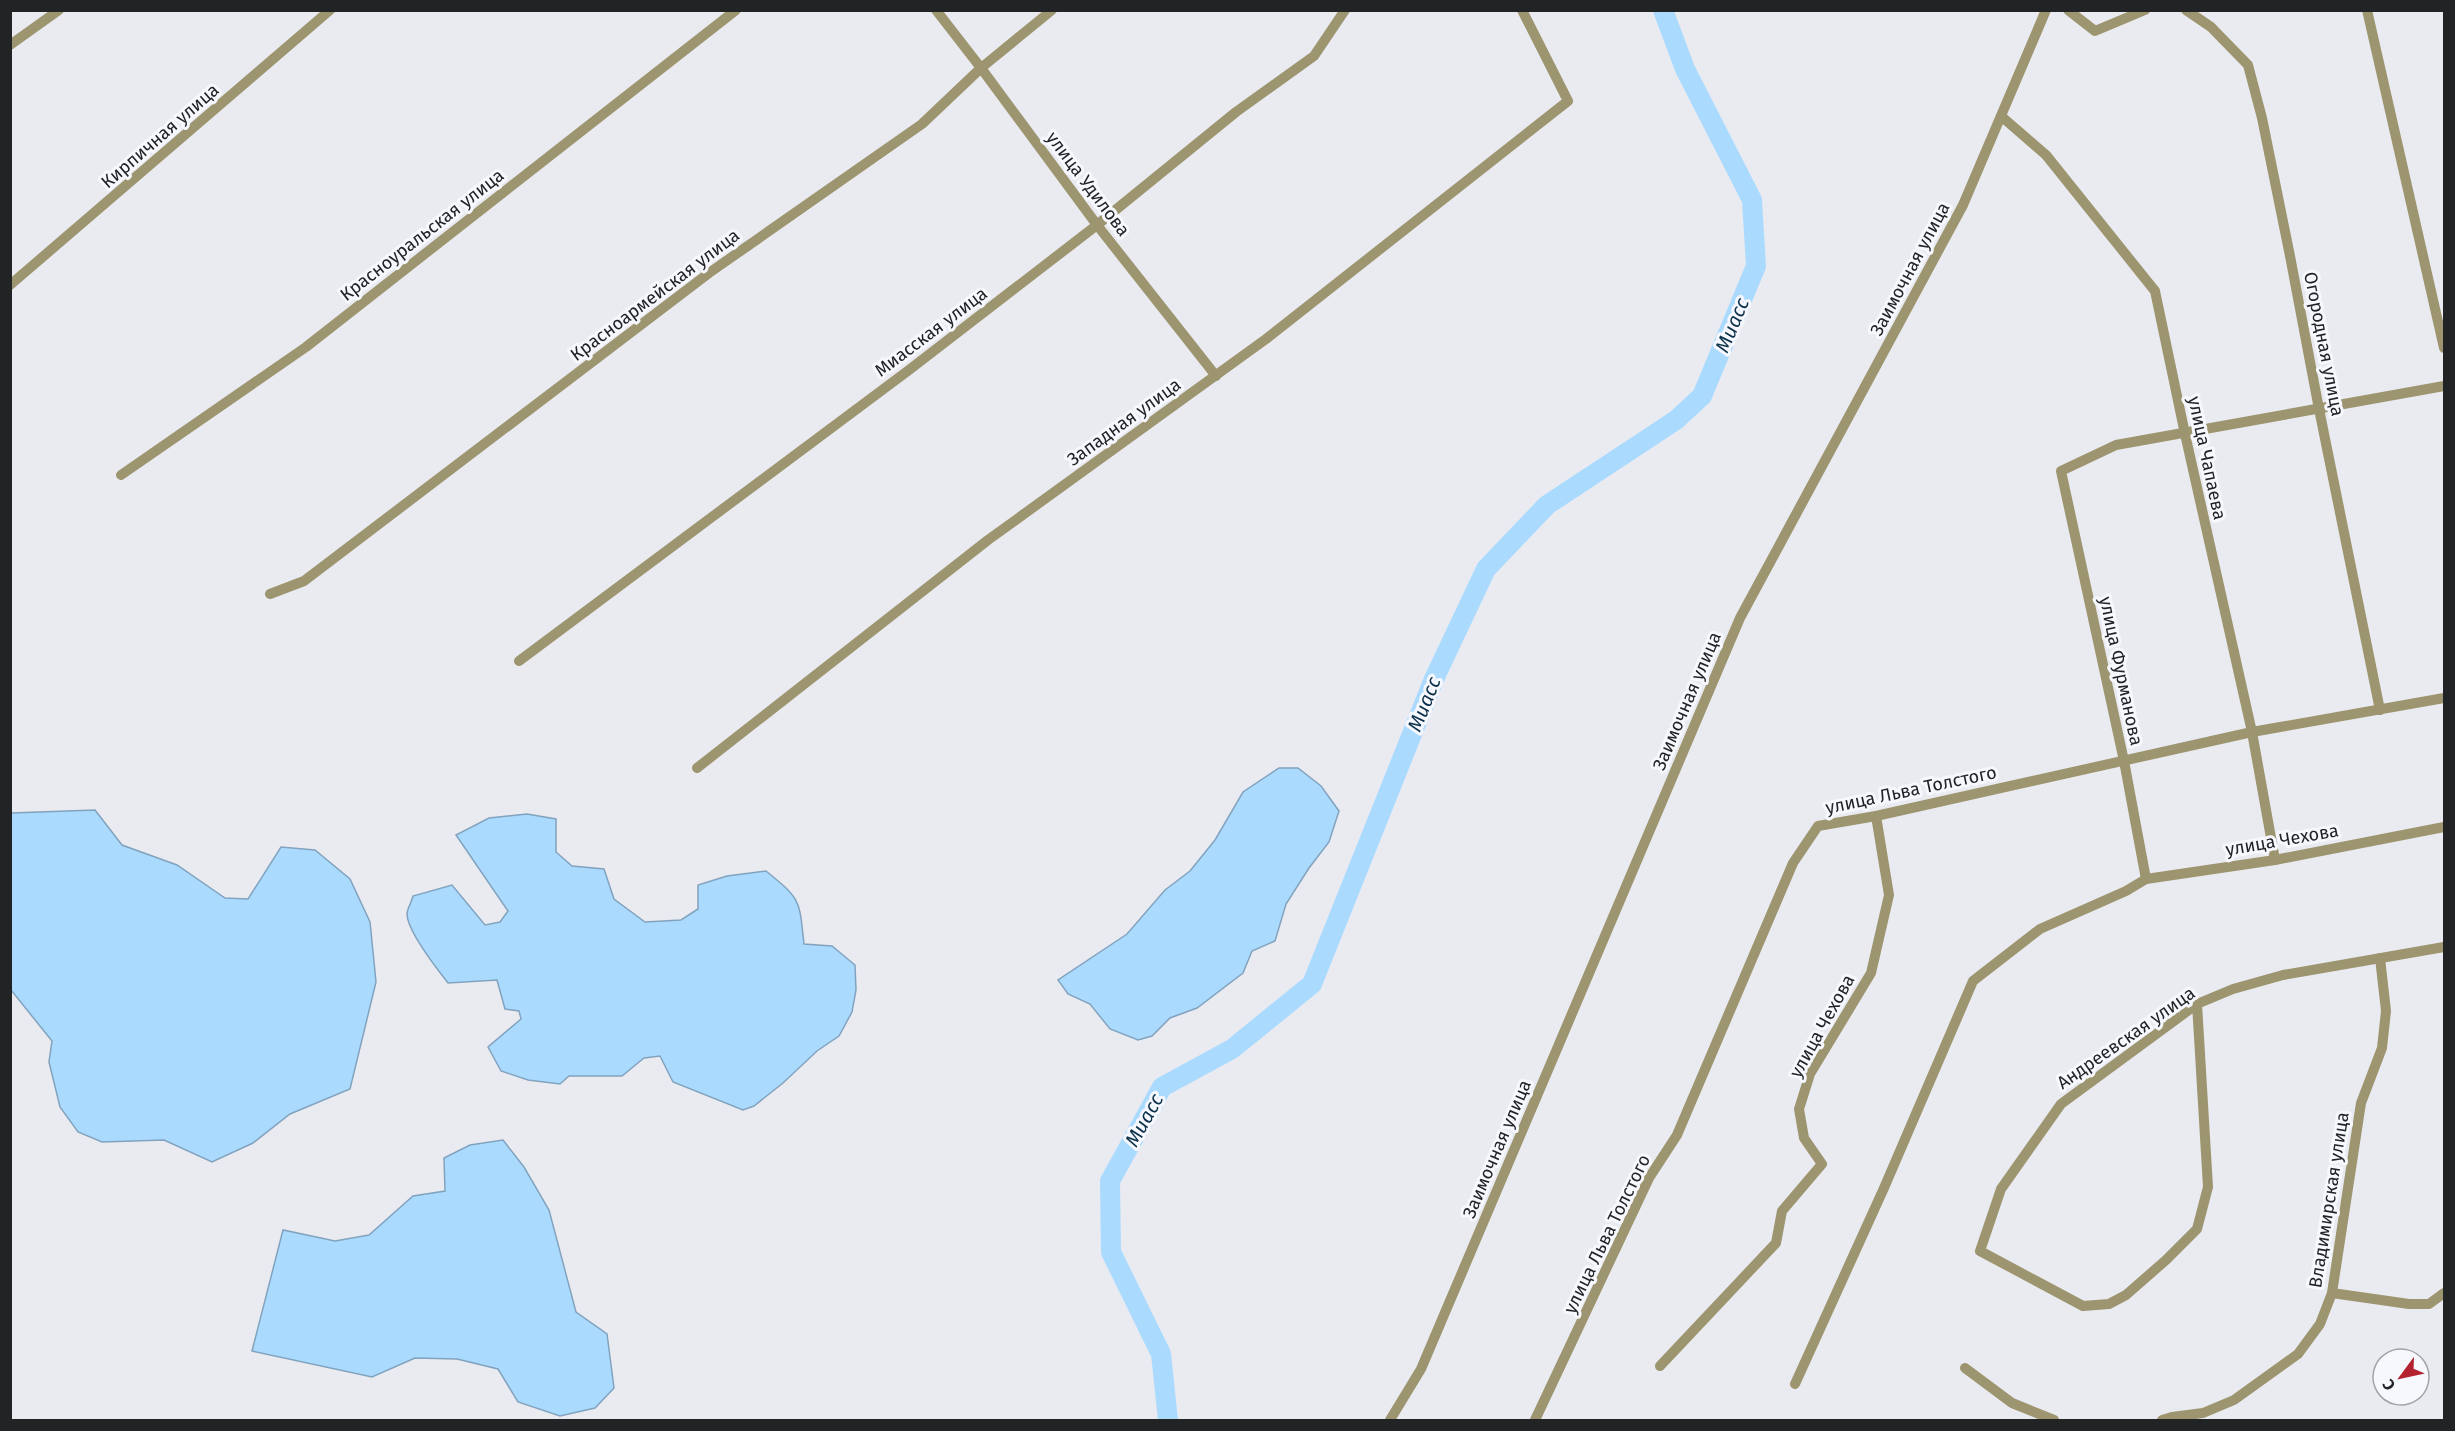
<svg xmlns="http://www.w3.org/2000/svg" width="2455" height="1431" viewBox="0 0 2455 1431" font-family="'Fira Sans',sans-serif">
<style>
.water{fill:#abdaff;stroke:#82a3be;stroke-width:1.5}
.lines{fill:none;stroke-linecap:round;stroke-linejoin:round}
.river{stroke:#abdaff;stroke-width:20}
.street{stroke:#9d956f;stroke-width:10}
.labels{text-anchor:middle;dominant-baseline:central;stroke-width:6;stroke-linejoin:round;paint-order:stroke}
.street-label{font-size:18px;fill:#222325;stroke:#f6f8fe}
.water-label{font-size:20px;font-style:italic;fill:#0d3149;stroke:#f6f8fe}
</style>
<rect width="100%" height="100%" fill="#e9ebf1"/>
<g class="water">
<path d="M1279 768H1298L1321 786 1339 811 1329 842 1309 868 1286 904 1275 941 1252 951 1243 973 1197 1008 1170 1018 1152 1036 1138 1040 1110 1029 1090 1004 1068 994 1058 980 1127 934 1165 890 1190 871 1215 840 1243 792Z"/>
<path d="M95 810 122 845 177 865 225 898 248 899 281 847 315 850 350 879 370 922 376 982 350 1089 290 1114 253 1143 212 1162 164 1140 102 1142 78 1132 60 1107 49 1062 52 1041 11 990V813Z"/>
<path d="M527 814 556 819V852L572 866 604 869 614 899 645 922 681 920 698 909V885L727 876 766 871C802 900 799 900 804 944L832 946 855 965 856 990 852 1012 839 1036 817 1051 783 1083 754 1106 743 1110 673 1082 660 1056 644 1058 622 1076H569L560 1084 528 1080 501 1071 488 1047 521 1019 519 1011 505 1009 497 980 448 983C437 969 407 931 407 914 407 909 412 901 413 896L452 885 485 925 500 922 508 911 456 835 489 818Z"/>
<path d="M503 1140 524 1167 549 1210 576 1312 607 1334 614 1388 595 1408 560 1416 518 1402 498 1369 457 1359 415 1358 372 1377 252 1351 283 1230 335 1241 369 1235 413 1196 445 1191 444 1158 470 1145Z"/>
</g>
<g class="lines">
<path class="river" d="M1168 1420 1161 1354 1111 1252 1110 1181 1162 1087 1232 1049 1312 984 1434 679 1486 569 1547 505 1676 420 1702 396 1756 266 1752 200 1685 69 1663 10"/>
<g class="street">
<path d="M936 10 981 68 1097 225 1216 376"/>
<path d="M2068 10 2095 31 2145 10"/>
<path d="M2186 10 2211 27 2248 65 2262 118 2290 256 2319 409 2380 710"/>
<path d="M2367 10 2444 348"/>
<path d="M10 45 59 10"/>
<path d="M2001 116 2046 155 2155 291 2185 434 2252 732 2275 860"/>
<path d="M10 285 330 10"/>
<path d="M121 475 306 347 736 10"/>
<path d="M270 594 304 581 709 273 922 124 981 68 1052 10"/>
<path d="M519 661 909 370 1097 225 1236 112 1314 56 1345 10"/>
<path d="M697 768 988 540 1266 339 1568 101 1522 10"/>
<path d="M2146 879 2124 761 2061 471 2116 445 2444 386"/>
<path d="M2197 1004 2208 1187 2197 1229 2166 1260 2126 1295 2109 1304 2083 1306 1980 1251 2001 1189 2061 1104 2197 1004 2233 989 2283 975 2444 947"/>
<path d="M2332 1293 2409 1304H2429L2444 1293"/>
<path d="M1660 1366 1776 1243 1782 1211 1822 1164 1804 1138 1799 1109 1810 1074 1871 973 1889 895 1876 816"/>
<path d="M1965 1368 2012 1403 2054 1420"/>
<path d="M1795 1384 1884 1188 1973 981 2040 929 2126 891 2146 879 2275 860 2444 827"/>
<path d="M1390 1420 1421 1369 1740 618 1963 205 2046 10"/>
<path d="M1535 1420 1649 1178 1677 1135 1793 863 1818 826 1876 816 2252 732 2444 698"/>
<path d="M2162 1420 2172 1417 2203 1413 2234 1400 2298 1354 2320 1324 2332 1293 2361 1103 2382 1048 2386 1011 2380 958"/>
</g>
</g>
<g class="labels">
<g class="street-label">
<text transform="translate(160 136) rotate(-41)">Кирпичная улица</text>
<text transform="translate(1088 184) rotate(53)">улица Удилова</text>
<text transform="translate(422 235) rotate(-38)">Красноуральская улица</text>
<text transform="translate(1910 269) rotate(-62)">Заимочная улица</text>
<text transform="translate(655 295) rotate(-37)">Красноармейская улица</text>
<text transform="translate(931 332) rotate(-37)">Миасская улица</text>
<text transform="translate(2324 344) rotate(79)">Огородная улица</text>
<text transform="translate(1124 422) rotate(-36)">Западная улица</text>
<text transform="translate(2207 458) rotate(78)">улица Чапаева</text>
<text transform="translate(2121 671) rotate(78)">улица Фурманова</text>
<text transform="translate(1687 701) rotate(-67)">Заимочная улица</text>
<text transform="translate(1911 790) rotate(-12)">улица Льва Толстого</text>
<text transform="translate(2282 840) rotate(-10)">улица Чехова</text>
<text transform="translate(1822 1026) rotate(-61)">улица Чехова</text>
<text transform="translate(2126 1038) rotate(-35)">Андреевская улица</text>
<text transform="translate(1497 1149) rotate(-67)">Заимочная улица</text>
<text transform="translate(2329 1200) rotate(-81)">Владимирская улица</text>
<text transform="translate(1607 1234) rotate(-64)">улица Льва Толстого</text>
</g>
<g class="water-label">
<text transform="translate(1732 325) rotate(-67)">Миасс</text>
<text transform="translate(1424 704) rotate(-68)">Миасс</text>
<text transform="translate(1144 1120) rotate(-61)">Миасс</text>
</g>
</g>
<rect width="2455" height="1431" fill="none" stroke="#222325" stroke-width="24"/>
<g transform="translate(2401 1377) rotate(237)"><circle r="28" fill="#f6f8fe" stroke="#a1a3a7" stroke-width="1.5"/>
<path d="M0-4.5L10 22L0 15L-10 22Z" fill="#b4222f"/>
<text y="-9" font-size="16" font-weight="bold" text-anchor="middle" fill="#222325">С</text>
</g>
</svg>
